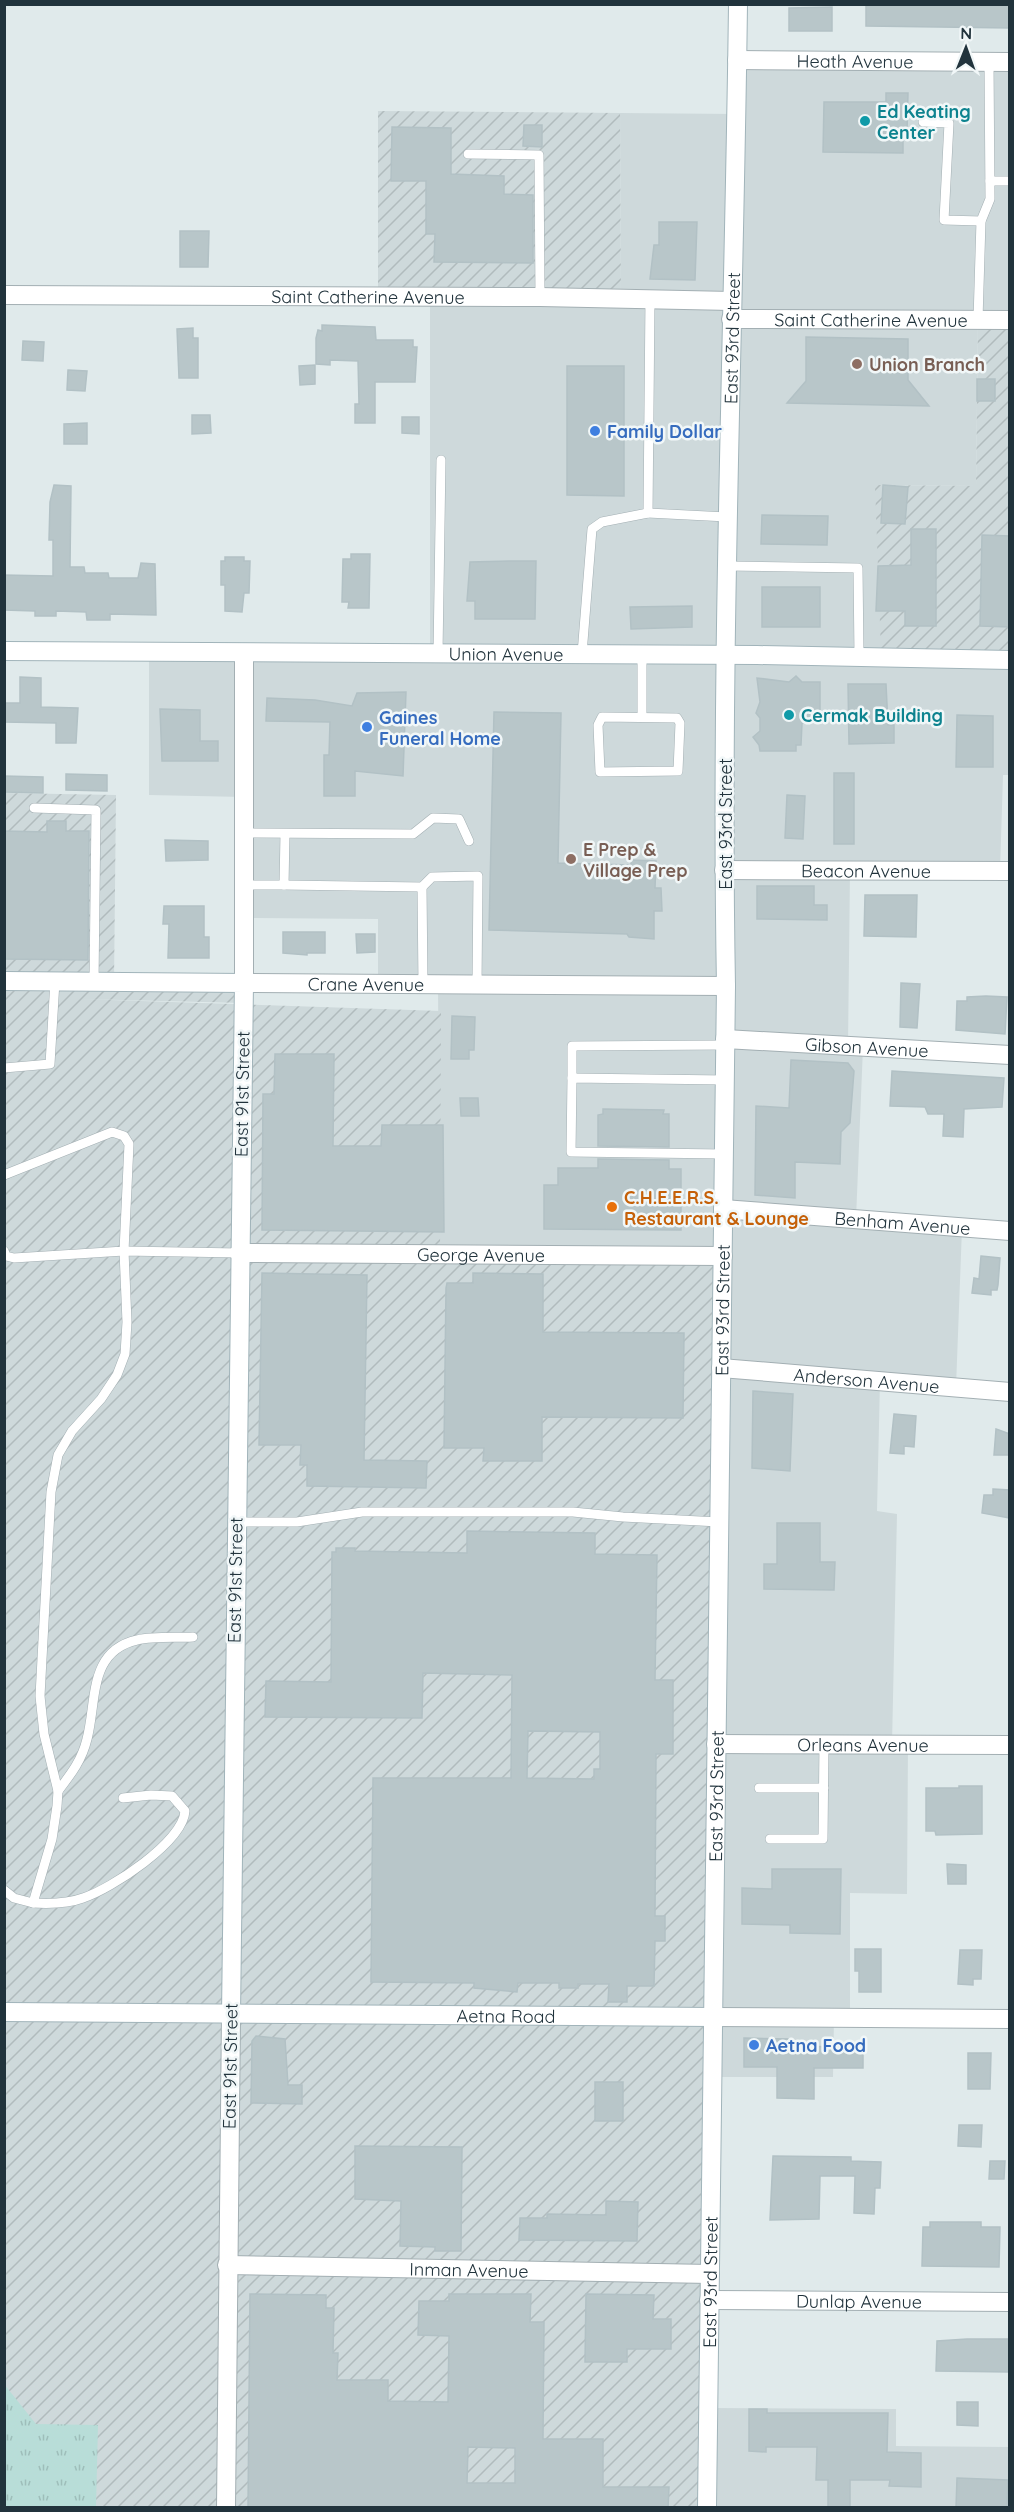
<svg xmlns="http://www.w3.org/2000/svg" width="1014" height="2512" viewBox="0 0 1014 2512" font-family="Quicksand,sans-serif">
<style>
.built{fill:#ced9db}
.industrial{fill:url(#industrial-furrows)}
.grass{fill:url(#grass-tufts)}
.building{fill:#b8c6c9;stroke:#b2c1c5;stroke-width:1.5;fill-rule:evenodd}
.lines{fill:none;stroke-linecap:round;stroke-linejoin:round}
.lane-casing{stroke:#a3afb3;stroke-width:10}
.street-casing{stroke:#a3afb3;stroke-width:20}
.secondary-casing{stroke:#a1b4ba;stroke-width:20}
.lane{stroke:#fff;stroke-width:9}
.street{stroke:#fff;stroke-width:18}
.secondary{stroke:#fff;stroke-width:18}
.culture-dot{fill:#0f9aa8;stroke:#f1f7f8;stroke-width:2}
.education-dot{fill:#8d6e63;stroke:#f1f7f8;stroke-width:2}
.shop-dot{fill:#3f7fe0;stroke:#f1f7f8;stroke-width:2}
.food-dot{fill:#e8710a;stroke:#f1f7f8;stroke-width:2}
.labels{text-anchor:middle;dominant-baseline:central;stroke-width:5;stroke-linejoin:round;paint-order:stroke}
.street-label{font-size:18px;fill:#21333c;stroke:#f1f7f8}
.culture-label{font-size:18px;font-weight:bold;fill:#0d838f;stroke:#f1f7f8;text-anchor:start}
.education-label{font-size:18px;font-weight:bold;fill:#785e54;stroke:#f1f7f8;text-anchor:start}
.shop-label{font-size:18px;font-weight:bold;fill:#366cbe;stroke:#f1f7f8;text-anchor:start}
.food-label{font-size:18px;font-weight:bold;fill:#c56008;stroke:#f1f7f8;text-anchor:start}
</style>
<defs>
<pattern id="industrial-furrows" width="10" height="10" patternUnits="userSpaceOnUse" patternTransform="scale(1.5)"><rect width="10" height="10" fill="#ced9db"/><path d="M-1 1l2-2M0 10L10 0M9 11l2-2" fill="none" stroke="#b1bbbd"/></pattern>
<pattern id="grass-tufts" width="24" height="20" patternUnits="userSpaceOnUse" patternTransform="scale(1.5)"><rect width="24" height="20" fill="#b8ddd8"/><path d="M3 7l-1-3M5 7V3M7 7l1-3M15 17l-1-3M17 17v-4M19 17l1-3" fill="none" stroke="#9ebeba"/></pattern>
</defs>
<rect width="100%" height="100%" fill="#e0eaeb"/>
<g class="built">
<path d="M737 60 1009 62V320L978 321 976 486 876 485 1009 654 1010 775H1003L1000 871H850L848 1046 863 1047 856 1219 962 1228 956 1387 880 1381 877 1511 897 1514 892 1744 908 1745 907 1894 850 1893V2018H834L833 2077H712L440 1254 438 985 378 984V919L244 918V797L149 795V653H430V296L621 298 620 113 737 114Z"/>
<path d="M708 2408 896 2409V2446L1009 2447V2507L707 2508Z"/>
</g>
<g class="industrial">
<path d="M378 111 620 113 621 299 378 296Z"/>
<path d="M978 320H1009V657L881 652 875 485 976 486Z"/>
<path d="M5 793 116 795 114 982 244 983 243 1003 80 999 441 1011 440 1254 723 1256 707 2507H5Z"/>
</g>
<path class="grass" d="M4 2384 36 2424 98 2425 96 2507H5Z"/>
<g class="building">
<path d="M866 4H1010V28L866 26Z"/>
<path d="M832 7V31H789V8Z"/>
<path d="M886 93H908L907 133H903V153L823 152 824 102H886Z"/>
<path d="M524 125H542V147L523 146Z"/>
<path d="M392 127 451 128V174L504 176V194L533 195V263L434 262 435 234H426V181H391Z"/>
<path d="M659 222H697L695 280 650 279 654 245H659Z"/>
<path d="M180 231H209L208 267H180Z"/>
<path d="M322 325 375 327 376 340H413V347H417L415 382H375V423H355V404H359L358 361 330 360V365L316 364V338L318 330 322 331Z"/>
<path d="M193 328V338H198V378H179L177 329Z"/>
<path d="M806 337 908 339V380L929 406 787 403 806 381Z"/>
<path d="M23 341 44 342 43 361 22 360Z"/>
<path d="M315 365V384L300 385 299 366Z"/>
<path d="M567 366H624V496L567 495Z"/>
<path d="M68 370 87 371 85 391 67 390Z"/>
<rect x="977" y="379" width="18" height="22"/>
<path d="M192 415H210L211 433 192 434Z"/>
<path d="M402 417H419V434L402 433Z"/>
<path d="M87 423V444H64V424Z"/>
<path d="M54 485 71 486 70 567H84L85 573H108L109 578H138L141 563 155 564 156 615 110 614V620H87L86 612 56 611V616H35V611L4 610V575L53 576V540H49L50 502Z"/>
<path d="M883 485 908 487 905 524 881 523Z"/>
<path d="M762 515 828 516 827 545 761 544Z"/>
<path d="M911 529H936V626H905V611H876L878 566 911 565Z"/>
<path d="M982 535 1010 536V627L980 626Z"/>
<path d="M351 554H370L369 608H348L349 602H342L343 559H351Z"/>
<path d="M225 557H244V561H250L249 593H244L242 612 225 611V585H221V561H225Z"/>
<path d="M511 561H536L535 619H475V601H467L470 562Z"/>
<rect x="762" y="587" width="58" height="40"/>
<path d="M692 606V627L631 629 630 607Z"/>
<path d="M796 676 802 682H820V719H805V723H802L801 745H796V751H760L759 745 753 737 760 731V718L756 713 760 702 757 678 789 682Z"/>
<path d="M20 677 41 678V707L78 708 76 743H56V723L4 722V703H20Z"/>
<path d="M848 684H886L888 725H894V743L849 744Z"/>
<path d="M406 692 403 776 355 771V796H324V755H329L330 722 266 721 267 698 315 700 352 706 357 693Z"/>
<path d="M160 709 200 710V741H218V761H162Z"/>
<path d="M494 712 561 713 558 863 631 865V860L656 861 655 888H661L662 911H654V939L629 937 627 934 489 930Z"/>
<path d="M957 715 993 716V767H956Z"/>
<rect x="834" y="773" width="20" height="71"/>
<path d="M66 774 107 775V791L66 790Z"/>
<path d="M4 776 43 777V793L4 792Z"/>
<path d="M787 795 805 796 803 839 785 838Z"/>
<path d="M47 821H66V831H89L88 960 4 959V831L47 832Z"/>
<path d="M165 840 208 841V860L166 861Z"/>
<path d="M757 886H814V905H827V920L757 919Z"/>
<path d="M865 895H917L916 937 864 936Z"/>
<path d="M164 906H204V937H209V958H168L169 924H163Z"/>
<path d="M283 932H325V953H307V955L283 953Z"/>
<path d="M356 934H375V952L357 953Z"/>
<path d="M901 983 920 984 917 1028 900 1027Z"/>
<path d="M986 996 1007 997 1005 1034 956 1030 957 1001H967V997Z"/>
<path d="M452 1016 475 1017 474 1050H469V1059H451Z"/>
<path d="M275 1054H334L333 1146H381L382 1125H443L444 1232 262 1230 263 1094H274Z"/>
<path d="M791 1060 848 1063 854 1071 850 1123 841 1132 840 1164 795 1162V1198L755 1195 756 1106 789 1108Z"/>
<path d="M892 1071 1004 1078 1002 1107 964 1109 963 1137 943 1136 944 1114H928L925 1107 890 1106Z"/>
<path d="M460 1098H478L479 1116H461Z"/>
<path d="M603 1109 664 1110 663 1114H669V1147L598 1146V1115L603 1114Z"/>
<path d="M598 1159 669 1160V1169H681V1230L544 1229V1185H558V1168H598Z"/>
<path d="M981 1256 1000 1258 998 1285 997 1290H991V1295L972 1293 974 1278 979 1279Z"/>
<path d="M262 1273 367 1275 364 1460 427 1461 426 1488 307 1486V1465H300L301 1445H259Z"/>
<path d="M473 1273 543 1274V1332L684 1333 683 1418 542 1417V1461H483L484 1448H444L446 1288 447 1283H473Z"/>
<path d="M753 1391 793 1394 790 1471 752 1468Z"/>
<path d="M894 1414 916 1416 914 1447 904 1446V1454L890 1453Z"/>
<path d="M996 1429 1010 1434V1455H994Z"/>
<path d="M993 1489 1010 1490V1518L982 1513 984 1495H993Z"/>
<path d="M777 1523H820V1562H835L834 1590 764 1589V1564H777Z"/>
<path d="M467 1531 595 1533V1554L657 1555 655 1680H673V1754H656L655 1916H665V1941H655L654 1986H627V2002H608L609 1984H578V1988H559V1983H518L517 1992 474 1988V1983L371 1982 373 1778H511L512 1675 423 1673 422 1718 265 1717 266 1681 331 1682 332 1552H336V1548H355V1551L467 1553ZM528 1731 600 1732V1769H594V1779L527 1778Z"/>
<path d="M959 1786H982V1834L936 1835 935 1831H926V1788H959Z"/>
<path d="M947 1864 966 1865V1884H948Z"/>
<path d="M772 1869H841L840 1934 790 1933V1925L742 1924V1888L772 1889Z"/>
<path d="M855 1949H881V1992H859V1971H855Z"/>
<path d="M960 1950H982L981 1979H973V1985L958 1984Z"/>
<path d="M256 2036 285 2039 288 2085H302V2104L251 2103 252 2041Z"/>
<path d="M744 2038 791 2039V2047L863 2046V2068H814V2099L777 2098V2067H744Z"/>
<path d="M968 2053H991L990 2089H968Z"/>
<rect x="595" y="2082" width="28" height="39"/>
<path d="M959 2125H982L981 2147 958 2146Z"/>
<path d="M355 2146 462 2147 461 2251H435V2247L400 2246 401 2201 355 2199Z"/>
<path d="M773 2156 851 2157V2161L881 2162 880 2188H875L874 2214 854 2213 855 2176H820L819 2219 770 2220Z"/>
<path d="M990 2161H1005L1004 2179H989Z"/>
<path d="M606 2201 638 2202 637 2241 519 2240 520 2218H547V2214L606 2215Z"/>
<path d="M930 2222H981V2227H1000L999 2267 922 2266 923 2227H930Z"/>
<path d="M250 2294 326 2295V2308H334L333 2353H338L337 2380H388V2401L448 2402 449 2336 418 2335 419 2301H449V2294H531L530 2322H544L543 2439H603V2487H669L668 2508H248ZM468 2447 515 2448V2483H467Z"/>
<path d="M586 2294 654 2295 653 2319H671V2349H627V2362H585Z"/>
<path d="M967 2339H1010V2372L936 2371 937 2341Z"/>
<path d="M957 2402H978V2426L957 2425Z"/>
<path d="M749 2409H767V2413H888L887 2452 921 2453V2487L889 2486 890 2480H850V2507H828V2480H816L817 2447H766V2452L749 2451Z"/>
<path d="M957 2478 1008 2480 1007 2508H956Z"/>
</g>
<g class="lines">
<defs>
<g id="lane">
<path d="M923 122 949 123 944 220 981 221"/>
<path d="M468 154 539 155 540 297"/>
<path d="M990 181H1010"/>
<path d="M650 299 648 513 727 517"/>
<path d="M978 320 981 221 990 199 989 62"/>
<path d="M727 566 858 568 859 656"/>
<path d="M438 653 441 460"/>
<path d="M582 654 592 529 602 522 648 513"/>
<path d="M642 654V717"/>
<path d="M602 717 677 718 680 723 678 771 600 772 598 725Z"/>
<path d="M34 808 96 810 94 982"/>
<path d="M244 833 413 834 433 818 459 819 469 841"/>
<path d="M244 885H284L285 834"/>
<path d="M284 885 422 887 432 877 478 876 477 985"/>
<path d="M422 887 423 985"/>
<path d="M4 1068 50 1064 55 981"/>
<path d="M572 1078V1046L725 1045"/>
<path d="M724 1154 571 1152 572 1078 725 1080"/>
<path d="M4 1175 112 1132 124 1136 129 1144 124 1251 14 1258 6 1256 4 1251"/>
<path d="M236 1522H297L362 1512H573L623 1517 719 1522"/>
<path d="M759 1788H824"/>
<path d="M58 1791C71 1774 82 1760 87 1739 97 1701 88 1651 137 1640 154 1636 175 1638 193 1637"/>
<path d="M123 1798 151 1795 172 1796 185 1811C183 1842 111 1889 83 1898 67 1904 50 1904 33 1903L52 1839 57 1806 58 1791 44 1734 40 1696 51 1492 58 1455 72 1431 101 1399 117 1375 125 1354 127 1322 124 1251 239 1253"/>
<path d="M770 1839H823L824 1744"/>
<path d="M4 1890 14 1898 33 1903"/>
</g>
<g id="street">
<path id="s1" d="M737 60 1010 62"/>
<path id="s2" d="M4 295 540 297 732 301"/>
<path id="s3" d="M731 319 1010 320"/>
<path id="s4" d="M244 653V983L726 986"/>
<path id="s5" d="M724 870 1010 871"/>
<path id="s6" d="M725 1039 1010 1055"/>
<path id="s7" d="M723 1209 1010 1231"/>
<path id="s8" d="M239 1253 723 1256"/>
<path id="s9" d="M721 1368 1010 1392"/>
<path id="s10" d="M716 1744 1010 1745"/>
<path d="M713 2017 1010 2019"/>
<path id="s11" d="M227 2265 710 2274"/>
<path id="s12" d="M709 2300 1010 2302"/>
<path d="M226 2508 231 2015"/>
</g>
<g id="secondary">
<path id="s13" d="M4 651 757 655 1010 660"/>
<path d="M4 981 244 983 231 2015"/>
<path id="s14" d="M4 2012 713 2017"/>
<path id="s15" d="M707 2508 726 986C720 659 734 332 738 4"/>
</g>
</defs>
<use href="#lane" class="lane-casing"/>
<use href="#street" class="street-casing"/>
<use href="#secondary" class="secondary-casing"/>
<use href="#lane" class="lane"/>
<use href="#street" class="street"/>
<use href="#secondary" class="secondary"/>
</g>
<g class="culture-dot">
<circle cx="865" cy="121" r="6"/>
<circle cx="789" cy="715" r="6"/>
</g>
<g class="education-dot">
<circle cx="857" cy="364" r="6"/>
<circle cx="571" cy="859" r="6"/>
</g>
<g class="shop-dot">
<circle cx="595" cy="431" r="6"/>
<circle cx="367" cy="727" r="6"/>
<circle cx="754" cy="2045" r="6"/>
</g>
<circle class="food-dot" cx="612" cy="1207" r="6"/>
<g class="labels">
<g class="street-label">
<text stroke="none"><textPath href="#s1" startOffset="118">Heath Avenue</textPath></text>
<text stroke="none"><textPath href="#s2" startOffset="364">Saint Catherine Avenue</textPath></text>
<text stroke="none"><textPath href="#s3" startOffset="140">Saint Catherine Avenue</textPath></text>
<text stroke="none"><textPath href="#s15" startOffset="2170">East 93rd Street</textPath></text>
<text stroke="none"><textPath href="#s13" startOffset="502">Union Avenue</textPath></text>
<text transform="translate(725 824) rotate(-90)">East 93rd Street</text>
<text stroke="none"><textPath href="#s5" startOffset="142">Beacon Avenue</textPath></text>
<text stroke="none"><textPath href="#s4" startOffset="452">Crane Avenue</textPath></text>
<text stroke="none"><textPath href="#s6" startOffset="142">Gibson Avenue</textPath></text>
<text transform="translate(242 1094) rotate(-89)">East 91st Street</text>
<text stroke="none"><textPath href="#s7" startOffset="180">Benham Avenue</textPath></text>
<text stroke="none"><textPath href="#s8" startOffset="242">George Avenue</textPath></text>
<text stroke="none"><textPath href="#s15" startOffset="1198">East 93rd Street</textPath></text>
<text stroke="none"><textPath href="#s9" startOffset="146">Anderson Avenue</textPath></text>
<text transform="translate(235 1580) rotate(-89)">East 91st Street</text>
<text stroke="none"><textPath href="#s10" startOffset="147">Orleans Avenue</textPath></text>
<text stroke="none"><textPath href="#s15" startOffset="712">East 93rd Street</textPath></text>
<text stroke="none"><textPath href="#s14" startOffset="502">Aetna Road</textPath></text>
<text transform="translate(230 2066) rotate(-89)">East 91st Street</text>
<text stroke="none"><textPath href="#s11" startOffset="242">Inman Avenue</textPath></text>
<text stroke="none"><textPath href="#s15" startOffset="226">East 93rd Street</textPath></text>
<text stroke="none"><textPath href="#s12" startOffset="150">Dunlap Avenue</textPath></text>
</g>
<g class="culture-label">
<text x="877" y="111">Ed Keating<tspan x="877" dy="21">Center</tspan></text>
<text x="801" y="715">Cermak Building</text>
</g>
<g class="education-label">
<text x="869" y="364">Union Branch</text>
<text x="583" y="849">E Prep &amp;<tspan x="583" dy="21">Village Prep</tspan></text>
</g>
<g class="shop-label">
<text x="607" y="431">Family Dollar</text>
<text x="379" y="717">Gaines<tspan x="379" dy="21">Funeral Home</tspan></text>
<text x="766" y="2045">Aetna Food</text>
</g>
<g class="food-label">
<text x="624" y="1197">C.H.E.E.R.S.<tspan x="624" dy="21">Restaurant &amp; Lounge</tspan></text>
</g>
</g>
<rect width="1014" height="2512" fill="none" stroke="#21333c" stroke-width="12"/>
<g transform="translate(966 48) rotate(1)" stroke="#f1f7f8" stroke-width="4.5" paint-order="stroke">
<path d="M0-4.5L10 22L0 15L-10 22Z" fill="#21333c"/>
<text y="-9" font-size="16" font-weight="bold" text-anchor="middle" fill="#21333c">N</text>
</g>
</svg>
